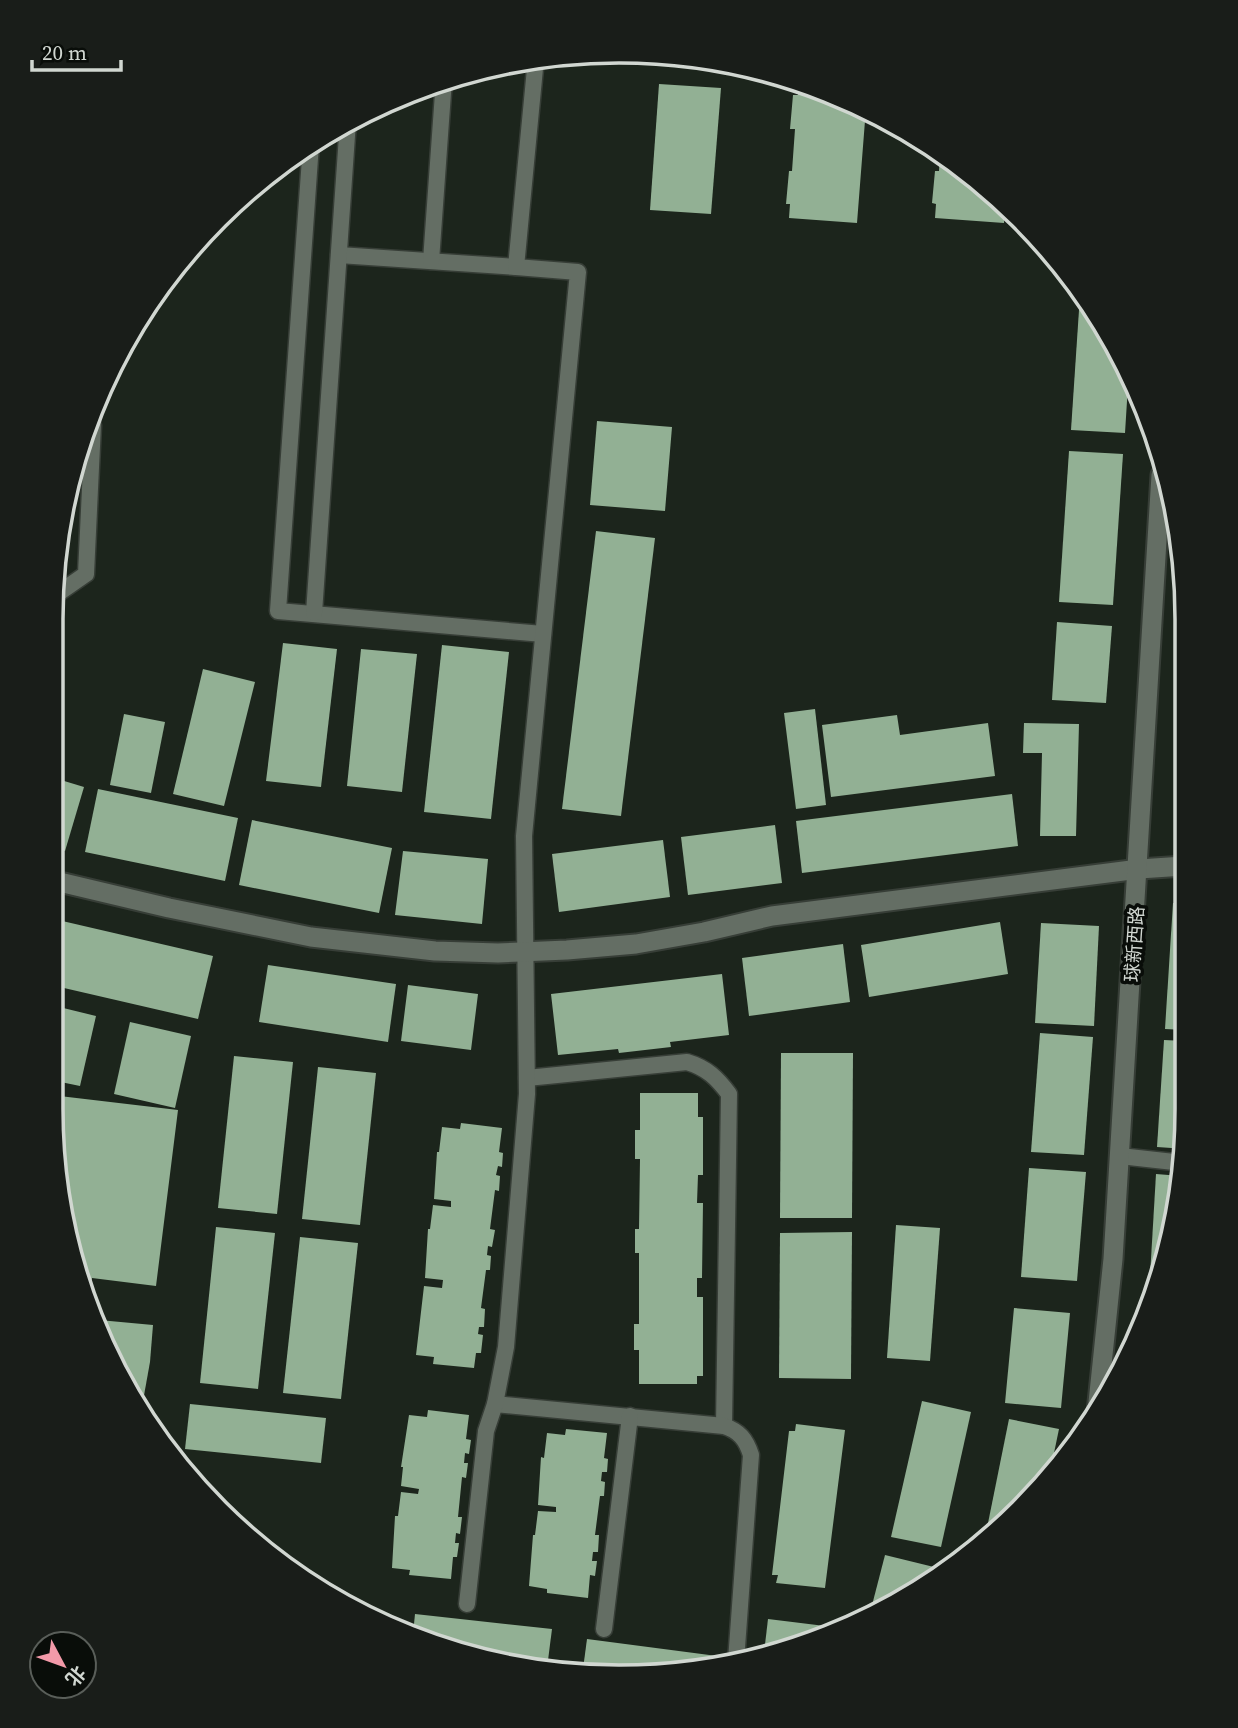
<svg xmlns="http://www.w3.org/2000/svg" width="1238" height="1728" viewBox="0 0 1238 1728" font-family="'Source Serif 4','Noto Sans SC',serif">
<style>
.building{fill:#92b094}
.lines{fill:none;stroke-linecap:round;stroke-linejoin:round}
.service-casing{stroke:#373e37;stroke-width:19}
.minor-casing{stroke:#373e37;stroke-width:23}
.tertiary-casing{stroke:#373e37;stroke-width:23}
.service{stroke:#646e64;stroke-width:16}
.minor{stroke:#646e64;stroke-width:19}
.tertiary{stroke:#646e64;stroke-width:19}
.labels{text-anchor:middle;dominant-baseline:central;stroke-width:7;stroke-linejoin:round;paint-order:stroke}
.street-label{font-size:19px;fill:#d1d7d1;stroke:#090d09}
.rim{fill:none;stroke:#d1d7d1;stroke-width:3.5}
</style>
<rect width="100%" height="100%" fill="#1c251c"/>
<g class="building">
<path d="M799 82 866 108 857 223 789 218 790 204H786L789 171H792L795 129H790L793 95H798Z"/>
<path d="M659 84 721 88 711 214 650 210Z"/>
<path d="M940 153 965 168 1005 206 1004 223 935 218 936 204 932 203 935 171H939Z"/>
<path d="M1080 295 1129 368 1125 433 1071 430Z"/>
<path d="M597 421 672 427 665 511 590 505Z"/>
<path d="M1069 451 1123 454 1113 605 1059 602Z"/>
<path d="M596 531 655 538 621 816 562 809Z"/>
<path d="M1057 622 1112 626 1106 703 1052 700Z"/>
<path d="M283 643 337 649 321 787 266 781Z"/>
<path d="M442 645 509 652 491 819 424 812Z"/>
<path d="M361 649 417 654 402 792 347 786Z"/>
<path d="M203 669 255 682 224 806 173 794Z"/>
<path d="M815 709 826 805 796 809 784 713Z"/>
<path d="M124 714 165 722 151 793 110 785Z"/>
<path d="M897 715 900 735 988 723 995 776 831 797 822 725Z"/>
<path d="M1024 723 1079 724 1076 836H1040L1042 753H1023Z"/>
<path d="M51 777 84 787 65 851 51 847Z"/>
<path d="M98 789 238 818 225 881 85 852Z"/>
<path d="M1012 794 1018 846 802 873 796 821Z"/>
<path d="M252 820 392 848 379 913 239 885Z"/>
<path d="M775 825 782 883 688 895 681 837Z"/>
<path d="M663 840 670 897 559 912 552 854Z"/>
<path d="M403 851 488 859 482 924 395 915Z"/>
<path d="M1185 902V1030L1165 1029 1173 903Z"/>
<path d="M58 920 213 956 198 1019 51 985V952Z"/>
<path d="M1000 922 1008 974 869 997 861 945Z"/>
<path d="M1041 923 1099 926 1094 1026 1035 1023Z"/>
<path d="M843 944 850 1002 749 1016 742 958Z"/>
<path d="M268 965 396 984 388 1042 259 1022Z"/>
<path d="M722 974 729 1035 670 1042 671 1047 619 1053 618 1049 558 1055 551 994Z"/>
<path d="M408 985 478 994 471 1050 401 1041Z"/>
<path d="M51 1005 96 1016 80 1086 51 1080Z"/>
<path d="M130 1022 191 1036 175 1108 114 1094Z"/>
<path d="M1040 1033 1093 1037 1084 1155 1031 1152Z"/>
<path d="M1164 1040 1185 1041 1186 1149 1157 1147Z"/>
<path d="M781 1053H853L852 1218H780Z"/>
<path d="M234 1056 293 1062 277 1214 218 1208Z"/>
<path d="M318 1067 376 1073 360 1225 302 1219Z"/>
<path d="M640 1093H698V1117H703V1175H698L697 1203H703L702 1278H697V1297H703V1376H697V1384H639V1350H634V1324H639V1253H635V1229H639L640 1159H635V1130H640Z"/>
<path d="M51 1095 178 1110 156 1286 92 1278 89 1297 70 1256Z"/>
<path d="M461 1123 502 1128 499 1152 503 1153 502 1167 498 1166 496 1175 500 1176 499 1191 495 1190 490 1229 495 1230 492 1247 488 1246 487 1255 491 1256 490 1270H486L481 1308 485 1309 484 1327H479L478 1334 483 1335 481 1353H476L474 1368 433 1364 434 1357 416 1355 424 1286 442 1288 443 1280 425 1278 428 1229H430L433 1205 451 1207V1201L434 1199 437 1152H439L442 1127 460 1129Z"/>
<path d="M1029 1168 1086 1172 1077 1281 1021 1277Z"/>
<path d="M1156 1174 1181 1176 1168 1256 1148 1310Z"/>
<path d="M896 1225 940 1228 930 1361 887 1358Z"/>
<path d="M216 1227 275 1233 258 1389 200 1383Z"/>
<path d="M852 1232 851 1379 779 1378 780 1233Z"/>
<path d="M300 1237 358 1243 341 1399 283 1393Z"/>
<path d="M1014 1308 1070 1313 1061 1408 1005 1403Z"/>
<path d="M99 1320 153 1325 150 1362 141 1412Z"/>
<path d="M922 1401 971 1412 941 1547 891 1537Z"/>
<path d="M190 1404 326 1418 321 1463 185 1449Z"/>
<path d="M428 1410 469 1415 466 1439 471 1440 469 1454 465 1453 464 1463H468L466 1478 462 1477 458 1517H462L460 1534 456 1533 455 1543H459L457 1557H453L451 1579 409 1575 410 1570 392 1568 395 1516H398L401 1492 418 1494 419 1489 401 1486 403 1467H401L409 1415 427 1417Z"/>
<path d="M1009 1419 1059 1429 1049 1477 993 1536 984 1543Z"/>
<path d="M796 1424 845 1430 825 1588 776 1583 778 1575H772L789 1431H795Z"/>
<path d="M566 1429 607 1433 604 1458 608 1459 607 1472H602L601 1481 605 1482 604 1496H600L595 1535H599L598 1552H593L592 1561H597L595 1576 590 1575 588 1598 547 1593V1589L529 1586 533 1535H535L538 1511 556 1512V1507L538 1505 541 1457 544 1458 547 1433 565 1435Z"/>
<path d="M885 1555 938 1568 937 1571 870 1613Z"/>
<path d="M351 1608 390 1614 388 1626 368 1619Z"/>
<path d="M415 1614 552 1629 547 1668 509 1666 413 1634Z"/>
<path d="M768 1619 825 1626 824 1637 764 1653Z"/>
<path d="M587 1639 717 1656 716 1666 693 1672 583 1669Z"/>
</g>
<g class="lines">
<defs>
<g id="service">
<path d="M311 144 278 611 543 634"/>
<path d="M339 255 516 267"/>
<path d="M431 261 444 79"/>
<path d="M53 597 86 574 93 425"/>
<path d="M314 613 348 121"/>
<path d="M527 1078 687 1062C707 1068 717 1078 729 1094L724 1426"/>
<path d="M1120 1156 1183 1163"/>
<path d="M495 1404 724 1426C739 1431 746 1439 751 1455L736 1661"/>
<path d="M467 1604 486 1431 495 1404 506 1347 527 1094 524 836 578 272 516 267 536 58"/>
<path d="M604 1629 630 1416"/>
</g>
<path id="minor" d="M51 880 169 908 311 937 435 951 498 953 567 950 636 944 704 932 772 916 1139 869 1184 866"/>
<path id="tertiary" d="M1097 1412 1113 1259 1161 475"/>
</defs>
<use href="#service" class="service-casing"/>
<use href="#minor" class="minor-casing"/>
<use href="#tertiary" class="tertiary-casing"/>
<use href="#service" class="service"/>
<use href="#minor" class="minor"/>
<use href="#tertiary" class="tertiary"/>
</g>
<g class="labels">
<g class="street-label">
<text transform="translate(1134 944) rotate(-86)">球新西路</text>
</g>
</g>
<path d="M0 0H1238V1728H0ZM619 63H619A556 556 0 0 1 1175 619V1109A556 556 0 0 1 619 1665H619A556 556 0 0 1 63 1109V619A556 556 0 0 1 619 63Z" fill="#191d19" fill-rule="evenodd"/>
<path class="rim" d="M619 63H619A556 556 0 0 1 1175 619V1109A556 556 0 0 1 619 1665H619A556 556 0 0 1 63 1109V619A556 556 0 0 1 619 63Z"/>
<g transform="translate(63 1665) rotate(131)"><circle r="33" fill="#090d09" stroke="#595e59" stroke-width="2"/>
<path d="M0-5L12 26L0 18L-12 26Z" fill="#f39aa9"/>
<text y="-10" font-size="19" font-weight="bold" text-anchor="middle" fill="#d1d7d1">北</text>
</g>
<path d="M32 60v10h89v-10" fill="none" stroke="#d1d7d1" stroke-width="3.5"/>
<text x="42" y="60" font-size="21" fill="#d1d7d1" stroke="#090d09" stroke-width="5" paint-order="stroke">20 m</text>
</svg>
